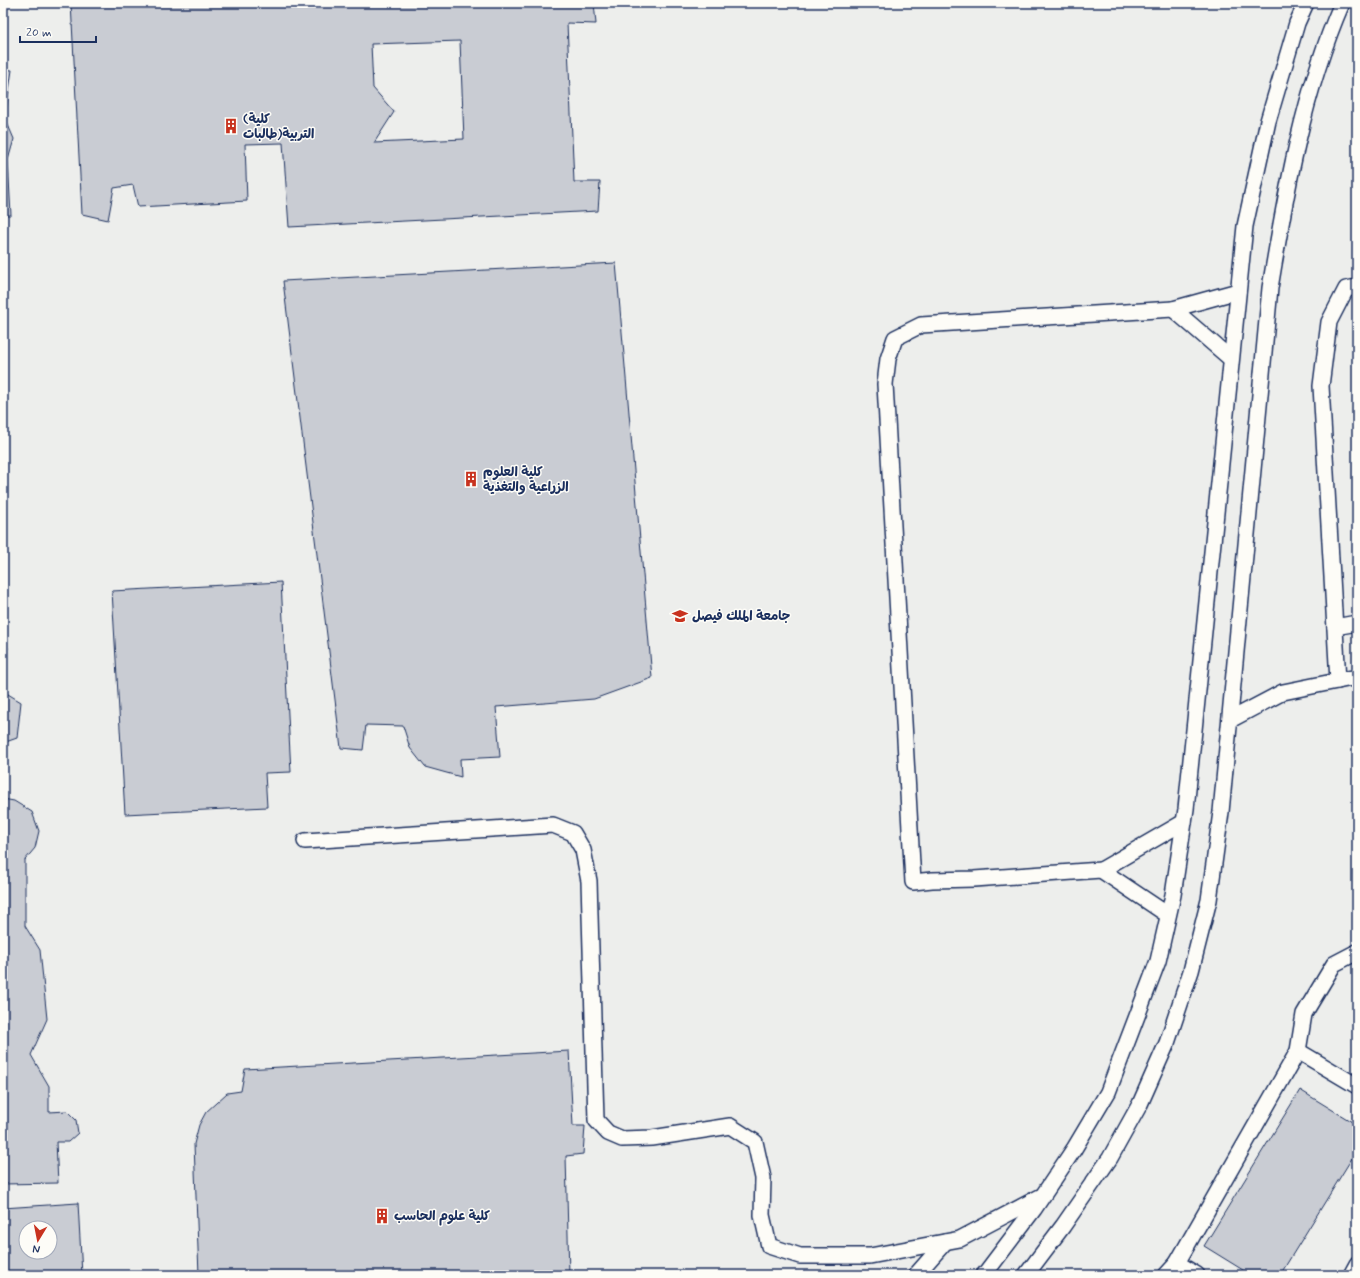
<svg xmlns="http://www.w3.org/2000/svg" width="1360" height="1278" viewBox="0 0 1360 1278" font-family="Mynerve,'Playpen Sans Arabic',sans-serif">
<style>
.built{fill:#edeeec;fill-rule:evenodd}
.building{fill:#c9ccd3;stroke:#1b2f5e;fill-rule:evenodd}
.lines{fill:none;stroke-linecap:round;stroke-linejoin:round}
.service-casing{stroke:#1b2f5e;stroke-width:18}
.service{stroke:#fdfcf7;stroke-width:15}
.labels{text-anchor:middle;dominant-baseline:central;stroke-width:3;stroke-linejoin:round;paint-order:stroke}
.poi-label{font-size:13px;font-weight:bold;fill:#1b2f5e;stroke:#fdfcf7;text-anchor:start}
</style>
<rect width="100%" height="100%" fill="#fdfcf7"/>
<filter id="ink" filterUnits="userSpaceOnUse"><feTurbulence type="fractalNoise" baseFrequency=".025" numOctaves="2"/><feDisplacementMap in="SourceGraphic" scale="8" xChannelSelector="R" yChannelSelector="G"/><feConvolveMatrix kernelMatrix="1 2 1 2 8 2 1 2 1" color-interpolation-filters="sRGB"/></filter>
<g filter="url(#ink)">
<path class="built" d="M3 3H1357V1275H3ZM26 1228H50V1252H26Z"/>
<g class="building">
<path d="M71 3H594L596 24 567 23 574 182H600L598 211 289 227 283 143 245 144 247 201 138 207 133 185 114 188 108 220 82 214ZM460 41 464 139 374 143 394 112 373 88 371 44Z"/>
<path d="M3 69 12 70 5 118 14 139 8 160 11 215H3Z"/>
<path d="M616 263 652 678 594 699 496 707 500 757 460 759 461 777 425 767 410 748 403 726 366 725 363 750 341 748 283 281Z"/>
<path d="M281 582 291 772 265 773 267 807 125 814 112 591Z"/>
<path d="M3 627 8 649 3 650Z"/>
<path d="M3 691 21 702 17 738 3 743Z"/>
<path d="M3 799 14 801 32 812 39 831 35 848 25 860V926L40 950 47 1019 31 1055 49 1086V1112L67 1111 76 1120 78 1133 68 1142H56L58 1183 3 1184Z"/>
<path d="M569 1051 573 1126H585L583 1154 566 1156 569 1275H199L194 1144 199 1125 206 1112 227 1093 241 1091 245 1069Z"/>
<path d="M1300 1090 1357 1125V1150L1280 1275H1251L1204 1246Z"/>
<path d="M78 1203 82 1275H3V1208ZM26 1228H50V1252H26Z"/>
</g>
<g class="lines">
<defs>
<g id="service">
<path d="M1231 359 1173 309 1238 291"/>
<path d="M1335 627 1357 623"/>
<path d="M1338 681 1321 386 1329 322 1346 289 1357 287"/>
<path d="M1230 720 1283 692 1357 677"/>
<path d="M305 841 553 825 573 833 583 850 589 881 596 1120 608 1133 622 1139 652 1138 730 1126 755 1142 763 1178 762 1215 769 1246 800 1256H870L960 1239 1040 1197"/>
<path d="M1101 870 974 879 932 880 913 882 885 384 888 359 895 338 921 325 1173 309"/>
<path d="M1168 915 1101 870 1184 822"/>
<path d="M1298 1051 1357 1086"/>
<path d="M916 1275 945 1242"/>
<path d="M984 1275 1034 1209 1074 1149 1108 1092 1158 961 1173 895 1186 809 1245 226 1268 121 1297 23 1306 3"/>
<path d="M1026 1275 1063 1226 1110 1158 1140 1104 1167 1043 1191 971 1209 900 1221 812 1270 288C1286 191 1303 93 1342 3"/>
<path d="M1166 1275 1177 1263"/>
<path d="M1197 1275 1177 1263 1298 1051 1304 1014 1334 964 1357 952"/>
<path d="M1351 1275 1357 1264"/>
</g>
</defs>
<use href="#service" class="service-casing"/>
<use href="#service" class="service"/>
</g>
</g>
<defs>
<symbol id="building-bare" viewBox="-9 -9 18 18"><path d="M-4-6H4V6H1V3H-1V6H-4ZM-2.5-4.3h1.7v1.8h-1.7ZM.8-4.3h1.7v1.8H.8ZM-2.5-1h1.7V.8h-1.7ZM.8-1h1.7V.8H.8Z" fill="#c8321e" stroke="#fdfcf7" stroke-width="2.5" paint-order="stroke"/></symbol>
<symbol id="university-bare" viewBox="-9 -9 18 18"><path d="M0-5L7-2L0 1L-7-2ZM-4 1L0 2.5L4 1V4Q0 6-4 4Z" fill="#c8321e" stroke="#fdfcf7" stroke-width="2.5" paint-order="stroke"/></symbol>
</defs>
<g fill-rule="evenodd">
<use href="#building-bare" x="220" y="115" width="22" height="22"/>
<use href="#building-bare" x="460" y="468" width="22" height="22"/>
<use href="#university-bare" x="669" y="605" width="22" height="22"/>
<use href="#building-bare" x="371" y="1205" width="22" height="22"/>
</g>
<g class="labels">
<g class="poi-label">
<text x="243" y="119">(كلية<tspan x="243" dy="15">التربية(طالبات</tspan></text>
<text x="483" y="472">كلية العلوم<tspan x="483" dy="15">الزراعية والتغذية</tspan></text>
<text x="692" y="616">جامعة الملك فيصل</text>
<text x="394" y="1216">كلية علوم الحاسب</text>
</g>
</g>
<rect width="1360" height="1278" fill="none" stroke="#fdfcf7" stroke-width="16"/>
<rect x="8" y="8" width="1344" height="1262" fill="none" stroke="#1b2f5e" stroke-width="1.5" filter="url(#ink)"/>
<g transform="translate(38 1240) rotate(190)"><circle r="19" fill="#fdfcf7" stroke="#a3aaba"/>
<path d="M0-3L7 15L0 10L-7 15Z" fill="#c8321e"/>
<text y="-6" font-size="11" font-weight="bold" text-anchor="middle" fill="#1b2f5e">N</text>
</g>
<path d="M20 36v6h76v-6" fill="none" stroke="#1b2f5e" stroke-width="2"/>
<text x="26" y="36" font-size="12" fill="#1b2f5e" stroke="#fdfcf7" stroke-width="3" paint-order="stroke">20 m</text>
</svg>
